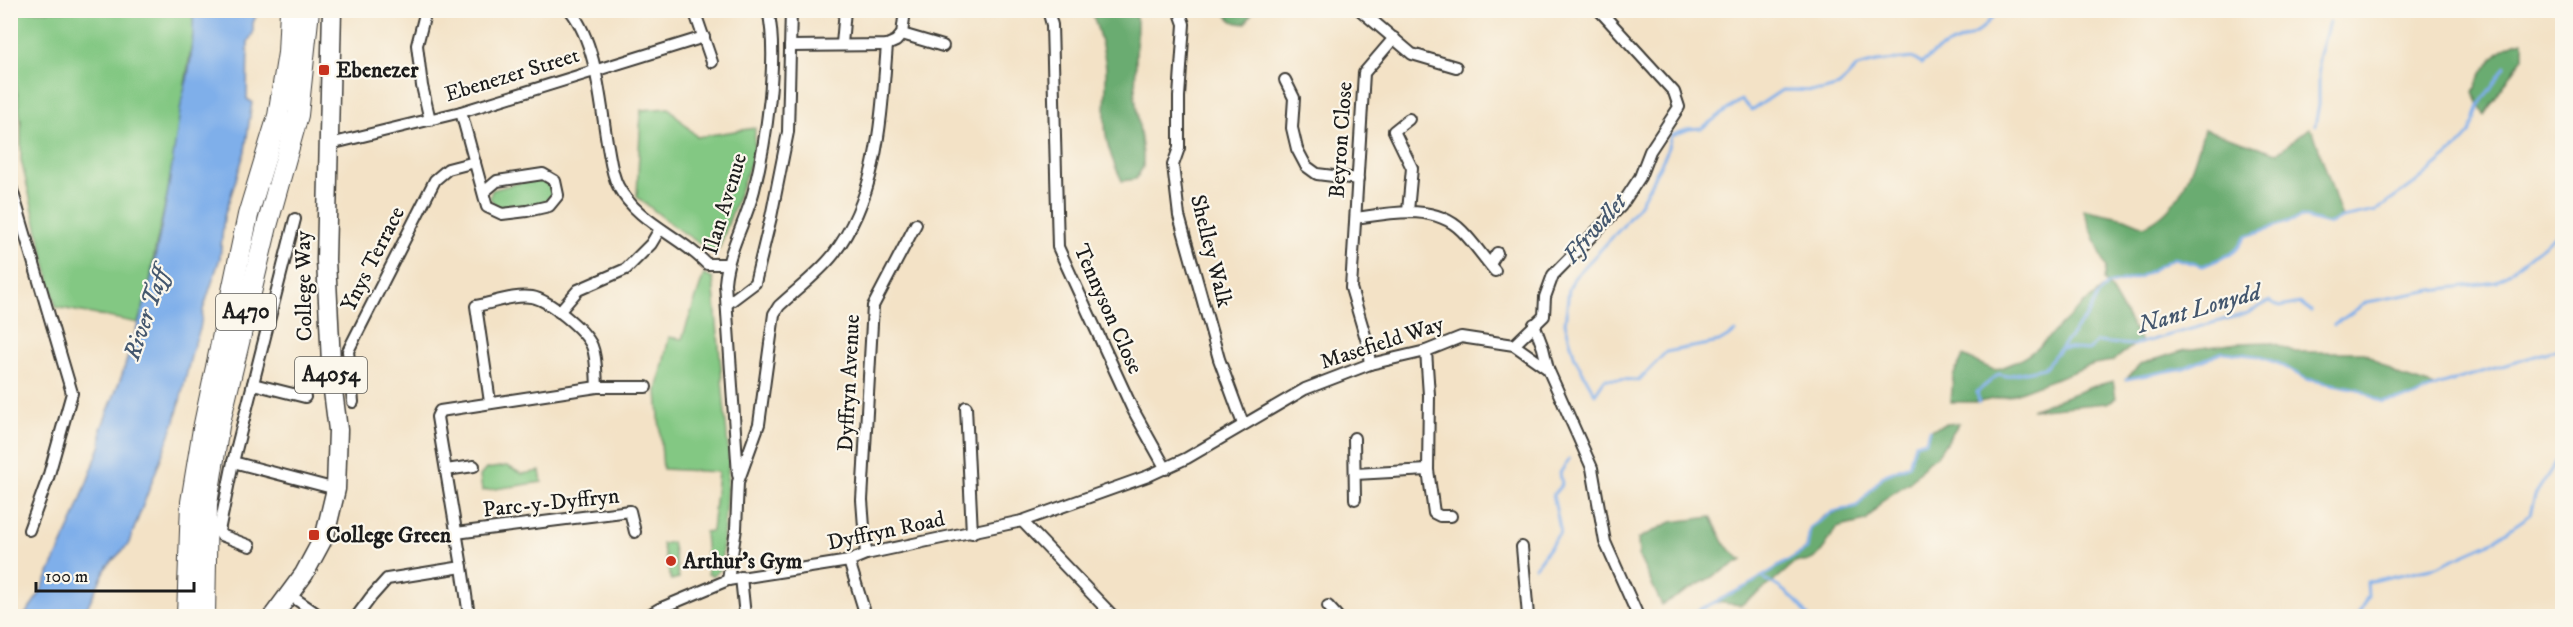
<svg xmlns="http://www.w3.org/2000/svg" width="2573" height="627" viewBox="0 0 2573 627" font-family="'IM FELL DW Pica',serif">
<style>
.green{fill:#83c883;stroke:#507250;stroke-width:1.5}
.forest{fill:#6aac71;stroke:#436446;stroke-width:1.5}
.water{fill:#7fafea;stroke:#4e6683;stroke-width:1.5}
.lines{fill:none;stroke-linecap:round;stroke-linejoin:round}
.stream{stroke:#7fafea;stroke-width:3}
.street-casing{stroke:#3c3a36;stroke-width:14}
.primary-casing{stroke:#3c3a36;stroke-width:21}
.highway-casing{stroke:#3c3a36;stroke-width:22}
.street{stroke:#fff;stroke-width:10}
.primary{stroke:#fff;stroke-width:18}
.highway{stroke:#fff;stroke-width:20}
.poi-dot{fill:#c8321e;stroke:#fbf7ec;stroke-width:2}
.labels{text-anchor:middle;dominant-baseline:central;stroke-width:4.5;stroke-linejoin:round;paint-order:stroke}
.shield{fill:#fbf7ec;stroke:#5f5e5a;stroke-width:1.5}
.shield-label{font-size:21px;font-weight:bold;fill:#1c1c1c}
.poi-label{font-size:22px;font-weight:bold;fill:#1c1c1c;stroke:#fbf7ec;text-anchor:start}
.street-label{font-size:22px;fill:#1c1c1c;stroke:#fbf7ec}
.water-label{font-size:24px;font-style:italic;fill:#44576e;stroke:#fbf7ec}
</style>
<rect width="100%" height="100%" fill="#fbf7ec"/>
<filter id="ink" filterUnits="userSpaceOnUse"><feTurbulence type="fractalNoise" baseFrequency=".0167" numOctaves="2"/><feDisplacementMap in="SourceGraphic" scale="12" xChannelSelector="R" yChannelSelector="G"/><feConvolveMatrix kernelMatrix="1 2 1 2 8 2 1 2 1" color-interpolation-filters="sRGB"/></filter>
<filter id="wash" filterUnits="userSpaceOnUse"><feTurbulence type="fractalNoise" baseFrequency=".008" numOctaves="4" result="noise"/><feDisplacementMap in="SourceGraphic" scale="24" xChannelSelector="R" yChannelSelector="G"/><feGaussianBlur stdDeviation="1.35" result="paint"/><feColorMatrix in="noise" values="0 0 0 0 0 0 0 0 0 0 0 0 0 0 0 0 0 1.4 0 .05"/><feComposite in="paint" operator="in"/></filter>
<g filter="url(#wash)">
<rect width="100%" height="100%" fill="#f3e2c6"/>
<g class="green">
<path d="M19 11H193L194 29 168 191 154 255 149 289 138 323 56 307 21 160V123L11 43Z"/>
<path d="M669 108 697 137 755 128 754 153 719 249 712 252 675 227 637 197 641 110Z"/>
<path d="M536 178C546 181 551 185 552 196 547 203 518 213 508 212 501 211 493 204 490 198L492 190Z"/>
<path d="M704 274 713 279 729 458 721 569 713 576 708 574 705 532 712 531 718 472 663 469 657 391 669 337 682 339Z"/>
<path d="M507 466 522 474 540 471 542 482 482 491 480 476 486 469Z"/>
<path d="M672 542 679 578 671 580 662 544Z"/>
</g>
<g class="forest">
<path d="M1092 11H1134L1137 21 1135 96 1143 154V167L1136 179 1122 181C1097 131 1107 119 1106 69 1105 50 1097 29 1092 11Z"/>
<path d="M1224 11H1253L1246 23C1234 25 1230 20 1224 11Z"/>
<path d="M2523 41V57L2484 115 2473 92C2482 70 2497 45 2523 41Z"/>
<path d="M2309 128 2313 131 2342 218 2327 224 2302 217 2246 236 2237 249 2231 254 2203 266 2174 258 2139 277 2108 285 2142 343 2134 345 2113 361 2094 364 2009 396 1979 402H1951L1953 376 1963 356 1994 370C2031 359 2038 347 2065 321 2078 308 2093 297 2107 285L2104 280 2106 267 2083 209 2125 218 2144 226C2183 209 2193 167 2204 129L2277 153Z"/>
<path d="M2271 342 2295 352H2363L2398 375 2435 387 2415 397 2382 402 2358 389 2306 379 2280 364 2258 356 2223 352 2184 368 2126 379 2141 364 2185 350 2238 343Z"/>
<path d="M2113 381 2116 398 2107 403 2031 410 2091 387Z"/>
<path d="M1959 423 1937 456 1928 461 1910 482 1883 500 1866 521 1836 528C1827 543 1817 567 1797 561L1772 583 1741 605 1714 602 1749 585 1806 549 1810 528 1825 516 1857 506 1883 476 1909 465 1915 444 1926 441 1929 430 1945 424Z"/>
<path d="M1711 517 1726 546 1742 560 1662 605 1639 557 1638 539 1671 522Z"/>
</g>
<path class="water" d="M193 11H258L253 23V33L248 42 247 99 252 102 245 151 224 217 220 258 203 310 200 329 193 348 175 421 128 545 107 566 83 616H24L40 593 74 518 101 444V429L122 375 149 289 168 191 182 98C191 70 194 39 193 11Z"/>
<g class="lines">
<g class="stream">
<path d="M2315 125 2319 105V58L2329 22"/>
<path d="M2334 325 2367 302 2433 290 2497 282 2562 230"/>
<path d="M1736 332 1719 342 1666 352 1639 380 1605 379 1595 394 1575 358 1565 323 1569 289 1574 278 1622 227 1640 204 1666 154 1671 136 1689 129 1702 128 1741 100 1752 110 1782 90 1821 91 1839 86 1857 67 1876 62 1913 58 1921 64C1928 58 1936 50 1944 47 1973 34 1977 38 1998 10"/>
<path d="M2061 348 2089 350 2097 342 2134 345 2248 313 2270 301 2280 307 2300 303 2311 311"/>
<path d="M2126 379 2184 368 2223 352 2258 356 2280 364 2306 379 2358 389 2382 402 2415 397 2439 385 2562 348"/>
<path d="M1979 402 1977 392 1999 374 2006 376 2044 368 2087 316 2097 297 2107 285 2139 277 2174 258 2203 266 2231 254 2237 249 2246 236 2302 217 2327 224 2342 218 2376 211 2415 183 2457 148 2470 134 2479 105 2505 67"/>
<path d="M1535 567 1559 534 1560 529 1553 495 1562 484 1560 473 1569 459"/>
<path d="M1761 577C1779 586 1798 600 1808 616"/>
<path d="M1687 616 1749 585 1807 549 1810 528 1833 512 1857 506 1883 476 1909 465 1915 444 1926 441 1929 430"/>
<path d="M2357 616 2368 596 2367 582 2436 567 2488 544 2530 515 2535 495 2562 453"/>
</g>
</g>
</g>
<g filter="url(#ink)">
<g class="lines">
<defs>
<g id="street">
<path d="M426 10 417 45 422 86 430 120"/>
<path d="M570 10C597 44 600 101 607 142 610 156 611 173 618 186 638 223 679 235 707 264H727"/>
<path d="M694 10 712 62"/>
<path d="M1048 10 1052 25 1058 247 1132 408 1166 469"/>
<path d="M1179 10 1184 24 1179 97V148L1173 165 1179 216 1219 359 1243 424"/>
<path d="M1360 10 1412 54 1456 67"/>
<path d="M902 34 905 10"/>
<path d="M842 44 845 10"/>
<path d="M790 46 887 45 896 41 902 34 943 46"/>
<path d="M1285 80 1294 98 1292 128 1297 149 1306 166 1317 174 1358 179"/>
<path d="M461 112 487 207 502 214 527 211 549 206 558 195 555 181 543 174 497 181 484 192"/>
<path d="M330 144 461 112 704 37"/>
<path d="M10 183 72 393 48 478 29 530"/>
<path d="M1408 211 1412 168 1394 131 1409 119"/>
<path d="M1356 218C1390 213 1434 203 1462 231 1474 243 1484 258 1495 271"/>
<path d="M1490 264 1497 253"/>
<path d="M727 304 755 283 771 217 788 132 791 10"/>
<path d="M559 312 578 290 626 269 651 244 660 229"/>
<path d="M1534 324 1543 348 1548 369"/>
<path d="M1514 345 1544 316 1545 297 1553 275 1621 206 1640 177 1650 151 1679 107 1674 92 1599 10"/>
<path d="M1426 351 1429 395 1428 470 1434 513 1440 516H1451"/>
<path d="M1370 364 1367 342 1351 288 1364 73 1394 38"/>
<path d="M253 384 305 397"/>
<path d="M353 402 348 351 435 180 448 169 475 162"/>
<path d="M490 402 476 306C493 303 515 294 532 297 549 300 585 330 592 346 597 358 596 374 597 387"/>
<path d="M966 407 972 533"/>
<path d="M1354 438 1355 499"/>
<path d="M233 462 336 489"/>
<path d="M446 470 474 466"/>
<path d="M1355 474 1428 470"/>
<path d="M738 475 725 283C728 249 746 222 754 190 766 142 779 58 768 10"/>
<path d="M1022 521 1113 616"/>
<path d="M456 533 630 511 635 532"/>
<path d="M250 546 221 535 219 531 233 462 295 219"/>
<path d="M1522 547 1528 616"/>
<path d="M866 554 862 500 873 306 916 224"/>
<path d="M849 561 866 616"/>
<path d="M462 567 469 616"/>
<path d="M741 577 745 616"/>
<path d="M728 580 736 529 738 482 759 424 774 314 779 306C797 289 818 274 833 255 879 194 881 118 887 45"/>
<path d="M290 595 320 616"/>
<path d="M1328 606 1337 616"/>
<path d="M357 616 371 597 387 579 462 567 437 417 440 411 597 387H646"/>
<path d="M647 616 659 609 728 580 849 561 866 554 1022 521 1148 476 1187 458 1305 389 1370 364 1426 351 1461 337 1514 345 1548 369 1592 468 1605 542 1638 616"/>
</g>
<path id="primary" d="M273 616 304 574 325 535 336 489 338 430 332 383 326 260 332 10"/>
<g id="highway">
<path d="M187 616 191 502 203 429 248 215 278 116 288 53 290 10"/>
<path d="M205 616 207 504 219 426 267 226 298 115 309 10"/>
</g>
</defs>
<use href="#street" class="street-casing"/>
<use href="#primary" class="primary-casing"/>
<use href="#highway" class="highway-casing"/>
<use href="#street" class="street"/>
<use href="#primary" class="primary"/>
<use href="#highway" class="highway"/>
</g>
</g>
<g class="poi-dot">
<rect x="318" y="64" width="12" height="12" rx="3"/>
<rect x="308" y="529" width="12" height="12" rx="3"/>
<circle cx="671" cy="561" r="6"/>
</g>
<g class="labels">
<g class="shield">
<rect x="216" y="294" width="60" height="36" rx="4.5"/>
<rect x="295" y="357" width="72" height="36" rx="4.5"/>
</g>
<g class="shield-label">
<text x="246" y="312">A470</text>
<text x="331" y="375">A4054</text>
</g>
<g class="poi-label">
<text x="336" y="70">Ebenezer</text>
<text x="326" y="535">College Green</text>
<text x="683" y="561">Arthur's Gym</text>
</g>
<g class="street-label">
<text transform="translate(512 75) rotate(-17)">Ebenezer Street</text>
<text transform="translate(1341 140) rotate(-86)">Beyron Close</text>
<text transform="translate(725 204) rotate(-73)">Ilan Avenue</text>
<text transform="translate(1211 251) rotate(76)">Shelley Walk</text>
<text transform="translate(373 259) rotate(-63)">Ynys Terrace</text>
<text transform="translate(304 286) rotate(-91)">College Way</text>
<text transform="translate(1108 309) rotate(66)">Tennyson Close</text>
<text transform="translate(1382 343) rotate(-18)">Masefield Way</text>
<text transform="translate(849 383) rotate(-87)">Dyffryn Avenue</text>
<text transform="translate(551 503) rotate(-6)">Parc-y-Dyffryn</text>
<text transform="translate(886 531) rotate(-12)">Dyffryn Road</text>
</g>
<g class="water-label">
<text transform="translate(1595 229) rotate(-49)">Ffrwdlet</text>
<text transform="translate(2199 309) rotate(-16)">Nant Lonydd</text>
<text transform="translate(147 314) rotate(-71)">River Taff</text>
</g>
</g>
<rect width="2573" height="627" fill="none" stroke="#fbf7ec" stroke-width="36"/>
<path d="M36 582v9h158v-9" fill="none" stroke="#1c1c1c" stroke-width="3"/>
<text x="45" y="582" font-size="18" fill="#1c1c1c" stroke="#fbf7ec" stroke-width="4.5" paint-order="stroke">100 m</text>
</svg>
